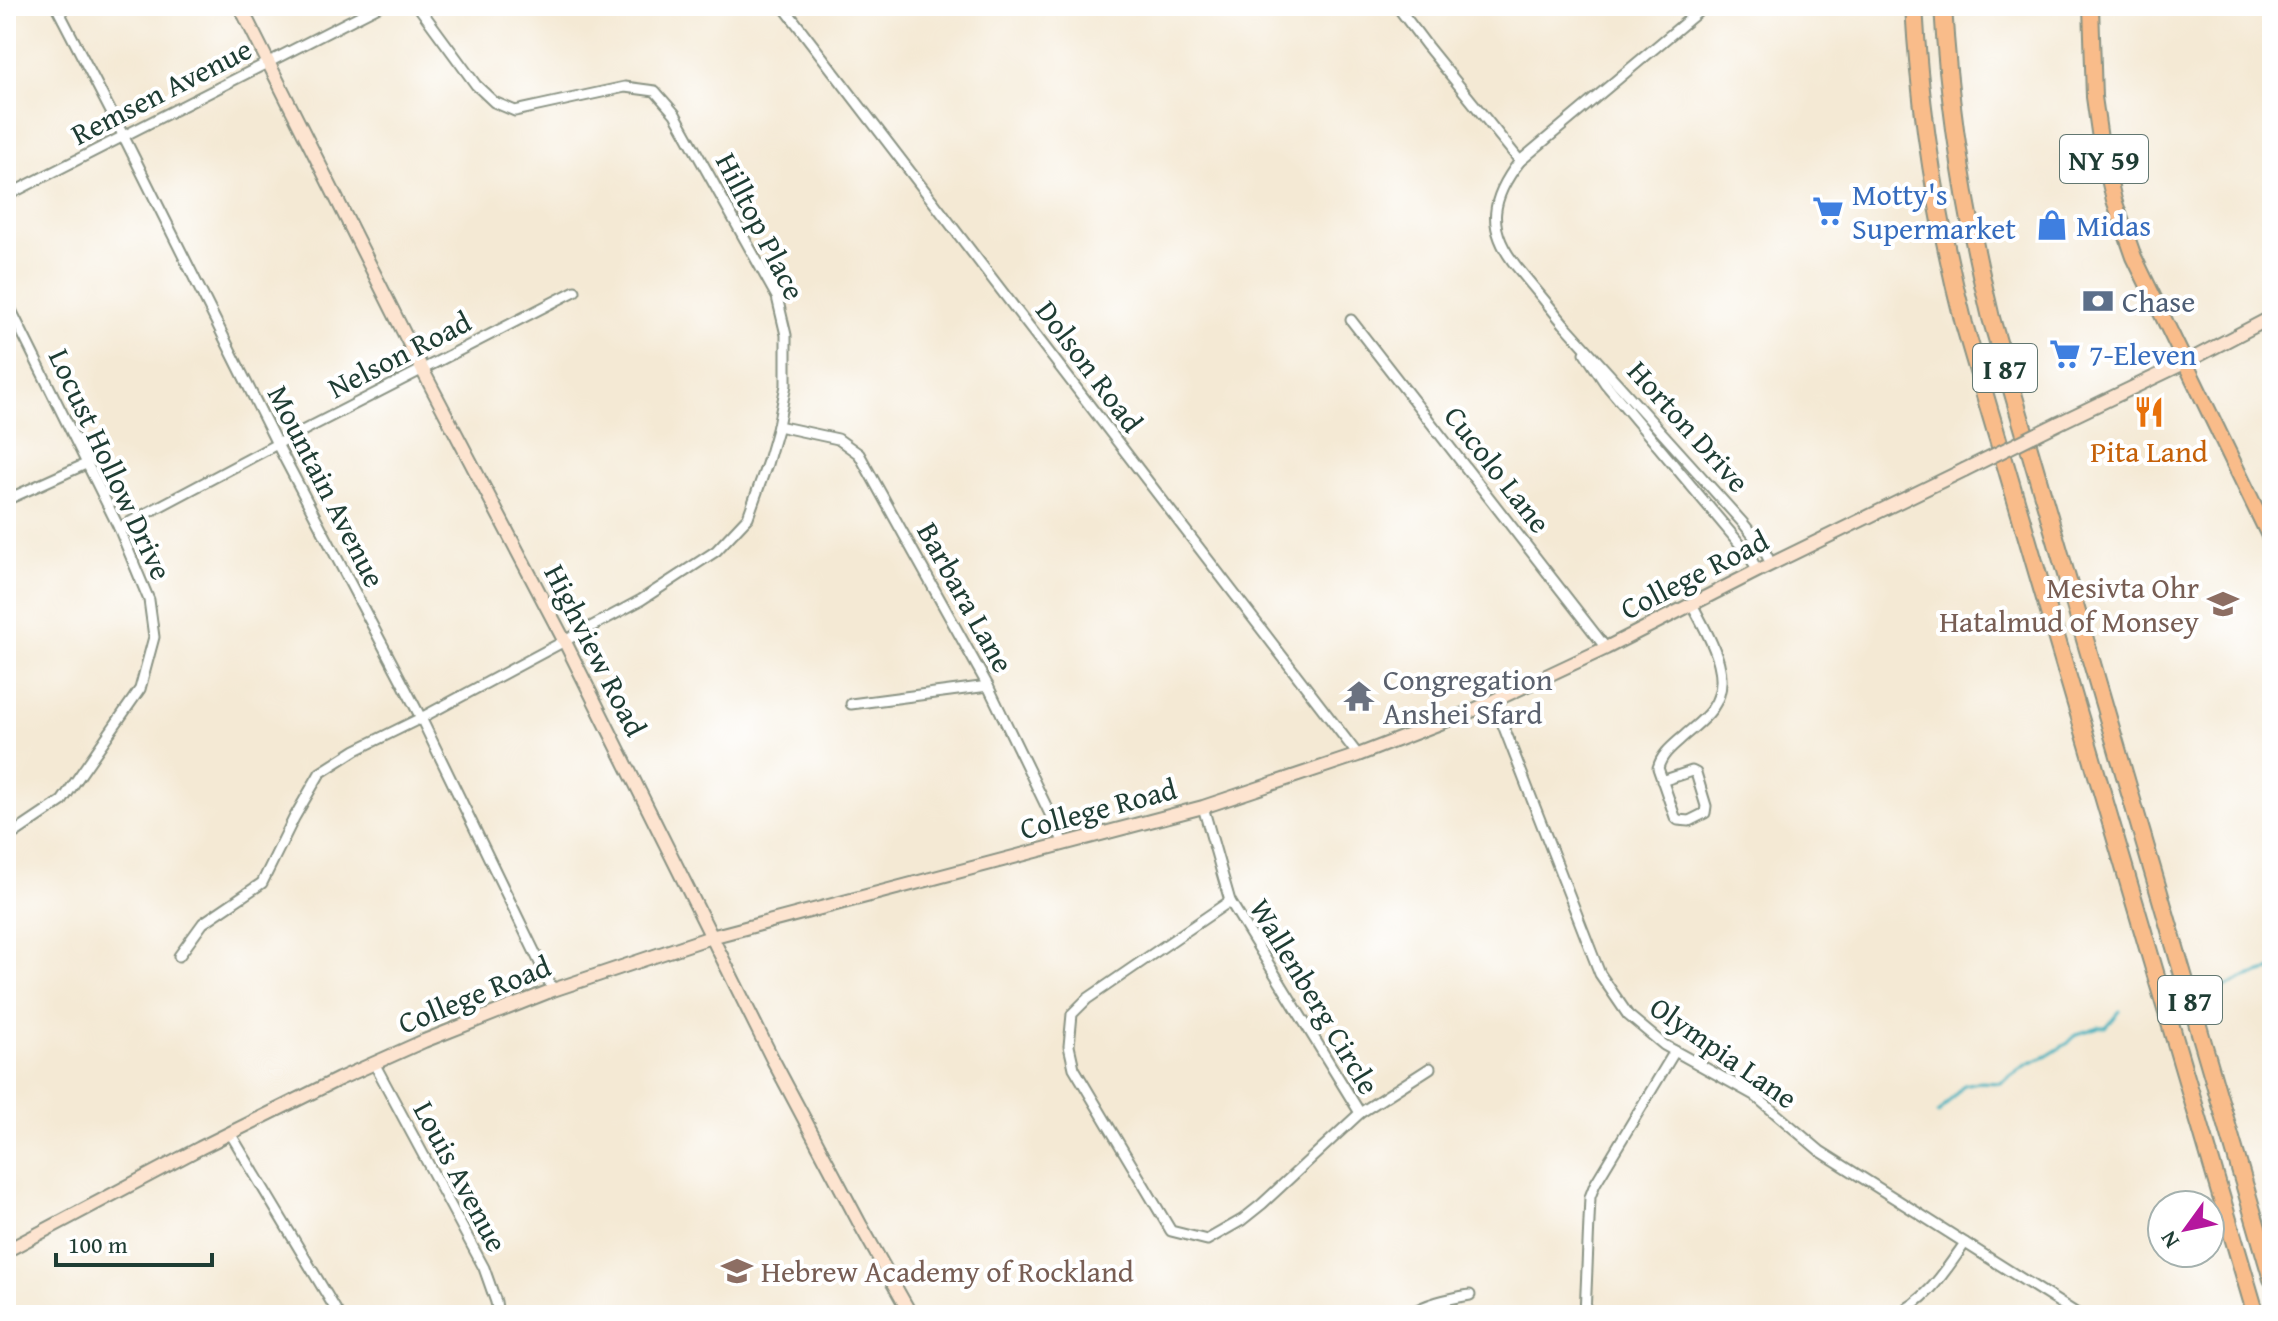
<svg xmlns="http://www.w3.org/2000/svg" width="2278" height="1321" viewBox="0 0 2278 1321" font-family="'Gentium Book Plus',serif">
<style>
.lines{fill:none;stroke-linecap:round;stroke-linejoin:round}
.stream{stroke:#41b0be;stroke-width:3}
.street-casing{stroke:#8a9384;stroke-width:13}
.secondary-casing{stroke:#8a9384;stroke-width:16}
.primary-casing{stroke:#8a9384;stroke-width:18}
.highway-casing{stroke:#8a9384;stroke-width:20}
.street{stroke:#fff;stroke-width:9}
.secondary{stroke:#fde4d0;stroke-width:12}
.primary{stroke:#f9bc8a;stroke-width:14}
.highway{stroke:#f9bc8a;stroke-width:16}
.secondary-bridge-casing{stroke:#8a9384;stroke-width:16;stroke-linecap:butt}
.secondary-bridge{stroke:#fde4d0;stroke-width:12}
.labels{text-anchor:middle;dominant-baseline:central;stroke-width:8;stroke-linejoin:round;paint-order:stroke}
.shield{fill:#fff;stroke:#627771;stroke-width:2}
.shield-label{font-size:28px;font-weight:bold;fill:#1f3d34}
.street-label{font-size:30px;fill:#1f3d34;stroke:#fff}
.shop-label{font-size:30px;fill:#366cbe;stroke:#fff;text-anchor:start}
.service-label{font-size:30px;fill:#4e5e75;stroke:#fff;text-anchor:start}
.food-label{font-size:30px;fill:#c56008;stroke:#fff}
.education-label{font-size:30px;fill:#785e54;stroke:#fff;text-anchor:end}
.worship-label{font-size:30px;fill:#5b616d;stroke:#fff;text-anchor:start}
</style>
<rect width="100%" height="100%" fill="#fff"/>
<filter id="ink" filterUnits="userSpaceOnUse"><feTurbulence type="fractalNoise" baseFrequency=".0125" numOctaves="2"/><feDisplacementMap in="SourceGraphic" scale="16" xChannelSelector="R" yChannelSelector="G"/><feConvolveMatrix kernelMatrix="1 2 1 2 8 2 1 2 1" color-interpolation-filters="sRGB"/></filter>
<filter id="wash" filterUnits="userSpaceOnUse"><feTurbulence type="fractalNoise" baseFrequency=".006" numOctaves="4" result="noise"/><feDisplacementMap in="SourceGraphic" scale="32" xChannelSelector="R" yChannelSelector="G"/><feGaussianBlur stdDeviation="1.8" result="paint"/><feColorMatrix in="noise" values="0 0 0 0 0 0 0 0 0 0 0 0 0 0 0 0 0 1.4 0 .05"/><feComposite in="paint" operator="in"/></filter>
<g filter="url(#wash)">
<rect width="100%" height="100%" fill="#f4e9d4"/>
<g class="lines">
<g class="stream">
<path d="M2208 995 2245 978 2272 970"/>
<path d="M1938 1114 1964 1085 1978 1082 2001 1083 2026 1065 2047 1056 2068 1043 2077 1034 2099 1027H2106L2120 1011"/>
</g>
</g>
</g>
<g filter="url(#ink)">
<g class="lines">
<defs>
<g id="street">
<path d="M56 6 124 137 277 444 421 718 553 990"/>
<path d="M783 6 1358 755"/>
<path d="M1397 6 1427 46 1520 161"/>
<path d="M1705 6 1520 161C1491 198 1485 228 1517 267L1564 324 1743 523 1763 548 1771 564"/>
<path d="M6 196 379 6"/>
<path d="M6 300 119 528 149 600 154 637 140 689 62 801 7 838"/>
<path d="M1351 320 1606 648"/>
<path d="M1585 353 1605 383 1750 556 1757 571"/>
<path d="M778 426 838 439 859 454 988 686 1064 843"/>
<path d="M6 500 88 463"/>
<path d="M119 528 277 444 575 291"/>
<path d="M1494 702 1600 974 1628 1015 1664 1045 1754 1095 1820 1151 2079 1315"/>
<path d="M851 704 988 686"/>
<path d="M1662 781 1692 771 1696 773 1706 806 1705 813 1689 821 1678 820 1675 817 1658 768C1662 753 1674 745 1685 735 1694 727 1705 719 1712 709 1736 676 1707 634 1692 604"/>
<path d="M1203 807 1230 901 1360 1113"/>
<path d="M1230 901 1087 999 1072 1014 1069 1046 1074 1068 1171 1231 1207 1240 1242 1220 1262 1204 1360 1113 1430 1068"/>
<path d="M179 956 203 923 262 883 294 818 320 773 356 750 421 718 641 600 716 551 748 517 767 464 778 426 786 385V335L777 297 675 114 655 91 625 87 515 111 494 102 476 85 418 6"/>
<path d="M374 1063 484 1268 496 1302 498 1315"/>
<path d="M230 1133 339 1315"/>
<path d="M1408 1315C1427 1303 1447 1299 1470 1295"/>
<path d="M1585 1315 1590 1197 1595 1184 1675 1051"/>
<path d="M1895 1315C1928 1300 1945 1271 1965 1243"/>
</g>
<g id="secondary">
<path d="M240 6 422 369 564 640 773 1060 861 1226 911 1315"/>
<path d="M2059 423 2184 363 2272 317"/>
<path d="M6 1251 200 1148 339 1079 424 1041 553 990 711 937 1203 807 1358 755 1474 710 1606 648 1757 571 1964 470"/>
</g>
<path id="primary" d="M2091 6 2094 97 2101 146 2114 200 2134 257 2272 542"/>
<g id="highway">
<path d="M1914 6C1920 114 1937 219 1964 324L2256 1315"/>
<path d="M1943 6C1949 112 1966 215 1991 318L2272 1279"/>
</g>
</defs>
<use href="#street" class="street-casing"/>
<use href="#secondary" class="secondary-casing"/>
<use href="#primary" class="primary-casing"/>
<use href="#highway" class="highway-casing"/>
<use href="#street" class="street"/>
<use href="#secondary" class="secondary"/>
<use href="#primary" class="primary"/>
<use href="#highway" class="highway"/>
<defs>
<path id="secondary-bridge" d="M1964 470 2059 423"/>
</defs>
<use href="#secondary-bridge" class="secondary-bridge-casing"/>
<use href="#secondary-bridge" class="secondary-bridge"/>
</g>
</g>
<defs>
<symbol id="supermarket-bare" viewBox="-9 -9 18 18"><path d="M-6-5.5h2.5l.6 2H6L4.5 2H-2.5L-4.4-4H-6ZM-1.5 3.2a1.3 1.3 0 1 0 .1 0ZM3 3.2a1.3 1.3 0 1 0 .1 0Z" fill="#3f7fe0" stroke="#fff" stroke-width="2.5" paint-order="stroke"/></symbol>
<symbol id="shop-bare" viewBox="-9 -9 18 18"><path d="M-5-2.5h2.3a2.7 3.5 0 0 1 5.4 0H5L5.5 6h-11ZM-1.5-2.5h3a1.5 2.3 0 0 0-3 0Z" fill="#3f7fe0" stroke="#fff" stroke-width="2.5" paint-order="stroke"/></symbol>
<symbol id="bank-bare" viewBox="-9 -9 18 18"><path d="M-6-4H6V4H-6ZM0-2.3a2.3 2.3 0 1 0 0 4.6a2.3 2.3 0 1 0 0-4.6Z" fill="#5c6f8a" stroke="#fff" stroke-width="2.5" paint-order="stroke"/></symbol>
<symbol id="restaurant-bare" viewBox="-9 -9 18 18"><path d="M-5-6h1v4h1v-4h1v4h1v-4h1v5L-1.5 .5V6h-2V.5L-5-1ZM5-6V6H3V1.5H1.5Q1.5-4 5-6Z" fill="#e8710a" stroke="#fff" stroke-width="2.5" paint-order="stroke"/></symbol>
<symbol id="school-bare" viewBox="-9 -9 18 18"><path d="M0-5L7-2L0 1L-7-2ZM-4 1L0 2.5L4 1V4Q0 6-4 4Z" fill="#8d6e63" stroke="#fff" stroke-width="2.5" paint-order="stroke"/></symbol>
<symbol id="temple-bare" viewBox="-9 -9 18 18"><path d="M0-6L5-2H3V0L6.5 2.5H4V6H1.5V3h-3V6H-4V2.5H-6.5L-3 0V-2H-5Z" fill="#6b7280" stroke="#fff" stroke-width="2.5" paint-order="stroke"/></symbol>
</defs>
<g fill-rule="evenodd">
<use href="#supermarket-bare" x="1806" y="189" width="44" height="44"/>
<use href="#shop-bare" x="2030" y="203" width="44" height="44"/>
<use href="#bank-bare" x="2076" y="279" width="44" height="44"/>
<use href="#supermarket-bare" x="2043" y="332" width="44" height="44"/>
<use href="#restaurant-bare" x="2127" y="390" width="44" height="44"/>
<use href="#school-bare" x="2201" y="582" width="44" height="44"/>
<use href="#temple-bare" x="1337" y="674" width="44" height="44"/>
<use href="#school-bare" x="715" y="1249" width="44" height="44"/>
</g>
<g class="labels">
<g class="shield">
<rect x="2060" y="135" width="88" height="48" rx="6"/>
<rect x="1973" y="344" width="64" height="48" rx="6"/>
<rect x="2158" y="976" width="64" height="48" rx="6"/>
</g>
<g class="shield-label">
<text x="2104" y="159">NY 59</text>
<text x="2005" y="368">I 87</text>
<text x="2190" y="1000">I 87</text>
</g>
<g class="street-label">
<text transform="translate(161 91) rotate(-27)">Remsen Avenue</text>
<text transform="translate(761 226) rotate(63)">Hilltop Place</text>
<text transform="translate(399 354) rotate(-27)">Nelson Road</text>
<text transform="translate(1090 366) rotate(53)">Dolson Road</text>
<text transform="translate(1689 426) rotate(48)">Horton Drive</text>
<text transform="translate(111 464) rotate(65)">Locust Hollow Drive</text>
<text transform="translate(1498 469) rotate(52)">Cucolo Lane</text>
<text transform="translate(327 486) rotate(63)">Mountain Avenue</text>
<text transform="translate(1694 574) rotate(-27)">College Road</text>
<text transform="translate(966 597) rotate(61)">Barbara Lane</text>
<text transform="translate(596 650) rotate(63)">Highview Road</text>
<text transform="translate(1098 808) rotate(-15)">College Road</text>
<text transform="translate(474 994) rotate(-22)">College Road</text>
<text transform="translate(1315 996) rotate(59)">Wallenberg Circle</text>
<text transform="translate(1724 1052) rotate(35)">Olympia Lane</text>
<text transform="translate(461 1176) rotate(62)">Louis Avenue</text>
</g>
<g class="shop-label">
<text x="1852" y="194">Motty's<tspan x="1852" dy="34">Supermarket</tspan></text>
<text x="2076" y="225">Midas</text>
<text x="2089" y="354">7-Eleven</text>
</g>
<g class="service-label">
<text x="2122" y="301">Chase</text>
</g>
<g class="food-label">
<text x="2149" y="451">Pita Land</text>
</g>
<g class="education-label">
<text x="2199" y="587">Mesivta Ohr<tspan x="2199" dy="34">Hatalmud of Monsey</tspan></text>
<text x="761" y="1271" text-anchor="start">Hebrew Academy of Rockland</text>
</g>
<g class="worship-label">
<text x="1383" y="679">Congregation<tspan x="1383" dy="34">Anshei Sfard</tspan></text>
</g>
</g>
<rect width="2278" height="1321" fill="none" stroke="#fff" stroke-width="32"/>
<g transform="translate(2186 1229) rotate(237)"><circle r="38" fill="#ffffff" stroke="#a5b1ae" stroke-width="2"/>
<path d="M0-6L14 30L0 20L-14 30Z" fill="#b5179e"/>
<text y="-12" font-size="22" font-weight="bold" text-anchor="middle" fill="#1f3d34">N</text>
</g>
<path d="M56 1253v12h156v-12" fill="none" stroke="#1f3d34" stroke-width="4"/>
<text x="68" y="1253" font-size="24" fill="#1f3d34" stroke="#ffffff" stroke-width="6" paint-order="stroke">100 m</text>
</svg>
